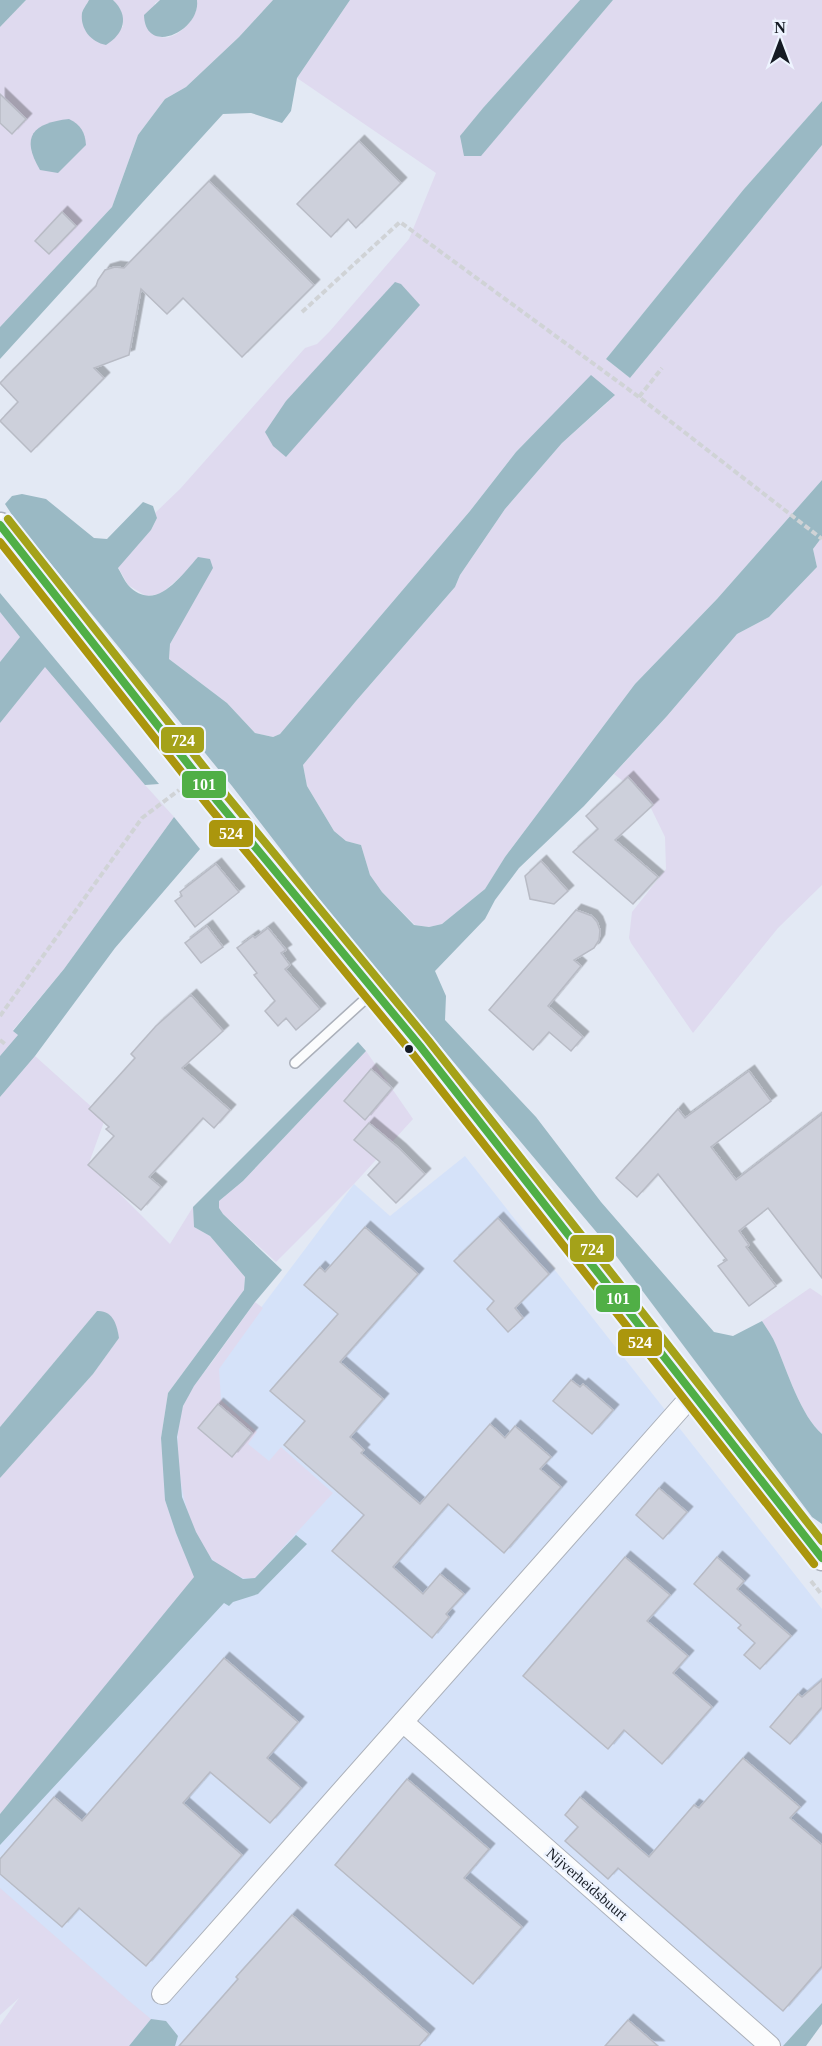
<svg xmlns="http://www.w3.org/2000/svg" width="822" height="2046" viewBox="0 0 822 2046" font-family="'Times New Roman',serif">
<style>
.built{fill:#d5e2f9}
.green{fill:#dfdaef}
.water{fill:#9ab9c4}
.building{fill:#cdd0db;stroke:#b8bbc5;stroke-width:1.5;filter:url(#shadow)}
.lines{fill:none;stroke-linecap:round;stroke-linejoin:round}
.service-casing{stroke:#abb0ba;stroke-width:12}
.minor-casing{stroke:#abb0ba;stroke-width:22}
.tertiary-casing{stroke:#abb0ba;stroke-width:27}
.path{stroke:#d0d3d6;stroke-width:4;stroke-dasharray:6 3;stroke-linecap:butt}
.service{stroke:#fbfcfd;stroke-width:9}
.minor{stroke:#fbfcfd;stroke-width:20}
.tertiary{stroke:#fbfcfd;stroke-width:24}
.bus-1-casing{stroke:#eef4ff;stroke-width:12}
.bus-2-casing{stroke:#eef4ff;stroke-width:12}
.bus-3-casing{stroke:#eef4ff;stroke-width:12}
.bus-1{stroke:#50af46;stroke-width:8}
.bus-2{stroke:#ab960d;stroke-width:8}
.bus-3{stroke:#a4a219;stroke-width:8}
.bus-dot{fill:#151b24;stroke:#eef4ff;stroke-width:2}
.labels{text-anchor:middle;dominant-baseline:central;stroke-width:5;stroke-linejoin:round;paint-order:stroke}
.street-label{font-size:15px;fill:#151b24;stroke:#eef4ff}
.line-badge{stroke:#eef4ff;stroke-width:2}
.badge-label{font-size:16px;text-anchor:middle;font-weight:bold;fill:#fff}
</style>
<defs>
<filter id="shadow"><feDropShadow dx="5.5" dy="-5.5" stdDeviation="0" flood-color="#0004"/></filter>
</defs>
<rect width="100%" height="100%" fill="#e3e9f4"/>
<path class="built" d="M465 1156 822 1609V2003L783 2046H139L0 1930V1826L187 1406 354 1184 390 1216Z"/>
<g class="green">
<path d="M26 0H89L82 12 123 27C123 15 121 8 113 0H160L155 3 150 32C156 35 162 39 169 37 184 33 199 15 197 0H273L239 37 186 87 165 99 138 135 112 207 0 327V27Z"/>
<path d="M350 0H580L483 108 461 136 481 155 613 0H822V101L744 189 606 359 630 378 822 145V480L717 599 635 684 505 857 485 889 442 924 429 927 415 925 382 892 370 875 361 845 346 841 334 831 307 786 303 765 356 701 455 587 460 575 505 509 562 443 608 402 591 376 516 452 470 511 280 734 273 737 255 733 227 703 169 659 170 644 212 568 180 577 161 594 146 596 128 585 118 567 151 530 157 518 155 513 180 489 305 348 317 344 330 331 409 239 436 173 297 78Z"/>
<path d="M822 537V885L778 928 693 1033 631 943 629 938 632 912 666 869 665 837 647 800 614 774 667 716 737 634 769 617 817 567 813 549Z"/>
<path d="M0 612 20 637 0 662Z"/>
<path d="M45 666 145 785 174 817 64 969 13 1030 19 1035 0 1056V723Z"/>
<path d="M366 1051 413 1119 354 1184 276 1262 223 1214 218 1208 219 1201 243 1181Z"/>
<path d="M35 1056 105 1119 89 1163 170 1244 193 1207 194 1227 210 1236 245 1277 244 1290 168 1393 161 1438 165 1500 176 1533 195 1577 0 1814V1478L93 1374 119 1338 97 1311 0 1427V1097Z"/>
<path d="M810 1288 822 1296V1434C801 1416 787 1371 776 1345 773 1337 767 1329 762 1321Z"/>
<path d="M255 1302 263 1308 219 1369 221 1400 257 1432 248 1444 269 1461 281 1447 333 1493 255 1578C189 1585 165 1451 184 1404 190 1389 202 1375 212 1362 226 1342 241 1322 255 1302Z"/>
<path d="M0 1888 128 2000 151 2019 129 2046H0V2025L19 1998 0 2015Z"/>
</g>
<g class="water">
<path d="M0 0H26L0 27Z"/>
<path d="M89 0H113C130 16 124 34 106 45 91 42 80 29 82 13 83 9 87 4 89 0Z"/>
<path d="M160 0H197C201 31 145 57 144 15Z"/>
<path d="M273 0H350L297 78 291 111 282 123 251 113 223 114 0 359V327L112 207 138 135 165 99 186 87 239 37Z"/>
<path d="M580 0H613L481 156H464L460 136 483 108Z"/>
<path d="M822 101V145L630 378 606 359 744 189Z"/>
<path d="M69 119C81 125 85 132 86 145L58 173 40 170C20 136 33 123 69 119Z"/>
<path d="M395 282 401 284 420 305 286 457 273 446 265 432 286 401Z"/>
<path d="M591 375 615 395 562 443 505 509 460 575 455 587 356 701 303 765 307 786 334 831 346 841 361 845 370 875 382 892 414 925 429 927 442 924 485 889 505 857 635 684 717 599 822 480V537L813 549 817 567 769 617 737 634 667 716 584 806 519 868 495 900 485 919 435 971 446 996 445 1020 536 1117 601 1202 714 1332 733 1336 762 1321C767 1329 773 1337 776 1345 787 1371 801 1416 822 1434V1524L812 1517 614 1253 347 935 232 786 16 521 5 504 12 496 22 494 46 499 94 538 107 539 143 502 153 506 157 518 151 530 118 568C121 573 124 580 128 585 155 614 180 577 198 557L210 559 213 568 170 644 169 659 227 703 255 733 273 737 280 734 470 511 516 452Z"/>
<path d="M0 593 159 784 145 785 45 667 0 723V662L20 637 0 612Z"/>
<path d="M174 817 200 849 115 948 35 1056 0 1097V1056L18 1035 13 1031 64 969Z"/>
<path d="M358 1042 366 1051 243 1181 219 1201V1208L223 1214 282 1270 255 1302 194 1386 183 1406 177 1437 182 1497 196 1532 212 1560 243 1579 255 1578 296 1535 307 1544 258 1594 233 1602 229 1606 224 1603 0 1845V1814L194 1577 176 1533 165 1500 161 1438 168 1393 244 1290 245 1277 210 1236 194 1227 193 1207Z"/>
<path d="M97 1311C113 1310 117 1325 119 1338L93 1374 0 1478V1427Z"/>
<path d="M822 2003V2024L806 2046H783Z"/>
<path d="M151 2019 166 2021 178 2036 175 2046H129Z"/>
</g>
<g class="building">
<path d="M0 94 26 119 12 134 0 123Z"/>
<path d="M359 141 401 183 356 228 348 219 331 237 297 204Z"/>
<path d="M209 181 314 285 242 357 183 298 167 314 141 289 129 355 94 368 104 378 31 452 0 421 18 402 0 383 96 286 98 280 105 270 115 267 124 268Z"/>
<path d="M62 212 76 226 49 254 35 241Z"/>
<path d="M628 777 653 805 615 840 658 877 633 904 573 852 598 829 586 816Z"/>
<path d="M541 861 568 891 554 904 530 899 525 876Z"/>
<path d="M216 864 239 892 195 927 175 901 182 896 180 892Z"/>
<path d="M576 910 592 916 597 922 600 930 599 940 594 948 574 960 581 966 548 1006 583 1037 571 1051 549 1032 533 1050 489 1010Z"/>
<path d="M207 926 223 947 201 963 185 943Z"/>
<path d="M268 928 286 950 281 953 290 965 285 969 320 1009 296 1030 286 1018 278 1026 265 1011 275 1001 254 975 257 973 237 948 253 936 255 938Z"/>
<path d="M191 995 223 1031 182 1068 230 1110 214 1128 203 1118 149 1177 161 1187 141 1210 88 1165 114 1136 106 1129 109 1127 89 1109 135 1058 131 1054 156 1026Z"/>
<path d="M371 1069 392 1088 365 1120 344 1101Z"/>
<path d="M749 1071 771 1101 711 1147 736 1180 822 1114V1278L768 1208 739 1231 749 1245 746 1247 776 1286 749 1306 718 1266 727 1260 658 1174 637 1197 616 1178 678 1109 685 1118Z"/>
<path d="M369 1123 400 1149 425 1174 396 1203 368 1175 380 1162 354 1140Z"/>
<path d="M498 1218 549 1274 515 1308 523 1318 508 1332 487 1309 494 1301 454 1261Z"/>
<path d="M365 1227 418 1274 340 1362 383 1399 350 1437 364 1450 361 1453 420 1504 490 1424 505 1438 515 1426 551 1457 540 1469 561 1487 504 1553 448 1504 393 1567 423 1594 440 1574 464 1594 446 1614 449 1617 432 1638 332 1551 364 1515 284 1445 305 1421 270 1391 338 1314 304 1285 320 1267 325 1272Z"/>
<path d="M571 1380 580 1387 583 1384 613 1410 592 1434 553 1401Z"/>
<path d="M218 1404 252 1433 232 1457 198 1428Z"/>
<path d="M659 1488 687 1512 663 1539 636 1515Z"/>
<path d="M625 1557 670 1595 647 1621 688 1656 673 1673 712 1707 662 1764 624 1730 608 1749 523 1676Z"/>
<path d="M717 1557 744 1581 737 1589 791 1636 760 1669 744 1655 755 1643 738 1628 741 1625 694 1584Z"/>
<path d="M224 1658 298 1722 267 1758 301 1788 270 1823 210 1772 183 1803 242 1855 146 1966 79 1908 62 1927 0 1874V1859L54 1797 82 1821Z"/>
<path d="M822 1680V1707L790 1744 770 1727 798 1694 802 1697Z"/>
<path d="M743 1758 800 1807 790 1818 822 1845V1966L783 2011 618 1868 608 1879 565 1841 578 1827 565 1815 580 1797 649 1857 694 1805 699 1808Z"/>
<path d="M407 1779 489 1849 464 1878 522 1927 473 1984 335 1865Z"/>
<path d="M292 1915 429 2034 419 2046H179L238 1979 236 1977Z"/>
<path d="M628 2020 658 2046H605Z"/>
</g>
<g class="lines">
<defs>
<path id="service" d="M295 1063 373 992"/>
<g id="minor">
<path d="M403 1722 770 2046"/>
<path d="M162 1994 694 1393"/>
</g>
<path id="tertiary" d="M0 525 218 802 420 1046 822 1558"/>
</defs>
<use href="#service" class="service-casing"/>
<use href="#minor" class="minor-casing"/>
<use href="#tertiary" class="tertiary-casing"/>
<g class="path">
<path d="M302 312 400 222 639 397 822 539"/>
<path d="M639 397 662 368"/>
<path d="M0 1016 142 818 179 790"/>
<path d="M0 1040 5 1044"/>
<path d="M811 1581 822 1595"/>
</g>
<use href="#service" class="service"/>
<use href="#minor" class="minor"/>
<use href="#tertiary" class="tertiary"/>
<defs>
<path id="bus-1" d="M0 525 218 802 420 1046 822 1558"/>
<path id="bus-2" d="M0 542 210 808 412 1053 814 1564"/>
<path id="bus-3" d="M8 519 226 795 428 1040 822 1541"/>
</defs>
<use href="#bus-1" class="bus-1-casing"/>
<use href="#bus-2" class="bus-2-casing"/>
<use href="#bus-3" class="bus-3-casing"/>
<use href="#bus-1" class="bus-1"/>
<use href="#bus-2" class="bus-2"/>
<use href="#bus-3" class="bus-3"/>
</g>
<circle class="bus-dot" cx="409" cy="1049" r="5"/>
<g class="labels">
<g class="street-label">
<text transform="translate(587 1884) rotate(41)">Nijverheidsbuurt</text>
</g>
</g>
<g class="line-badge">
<rect x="160" y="726" width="45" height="28" rx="6" fill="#a4a219"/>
<rect x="181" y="770" width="46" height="29" rx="6" fill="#50af46"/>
<rect x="208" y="819" width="46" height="29" rx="6" fill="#ab960d"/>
<rect x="569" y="1234" width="46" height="29" rx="6" fill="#a4a219"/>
<rect x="595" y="1284" width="46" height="29" rx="6" fill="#50af46"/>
<rect x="617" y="1328" width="46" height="29" rx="6" fill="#ab960d"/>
</g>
<g class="badge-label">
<text x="183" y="746">724</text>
<text x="204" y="790">101</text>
<text x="231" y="839">524</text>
<text x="592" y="1255">724</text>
<text x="618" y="1304">101</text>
<text x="640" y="1348">524</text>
</g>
<g transform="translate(780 42)" stroke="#eef4ff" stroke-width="4.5" paint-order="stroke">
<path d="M0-4.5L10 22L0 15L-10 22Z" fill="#151b24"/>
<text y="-9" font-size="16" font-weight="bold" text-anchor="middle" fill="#151b24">N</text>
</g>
</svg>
